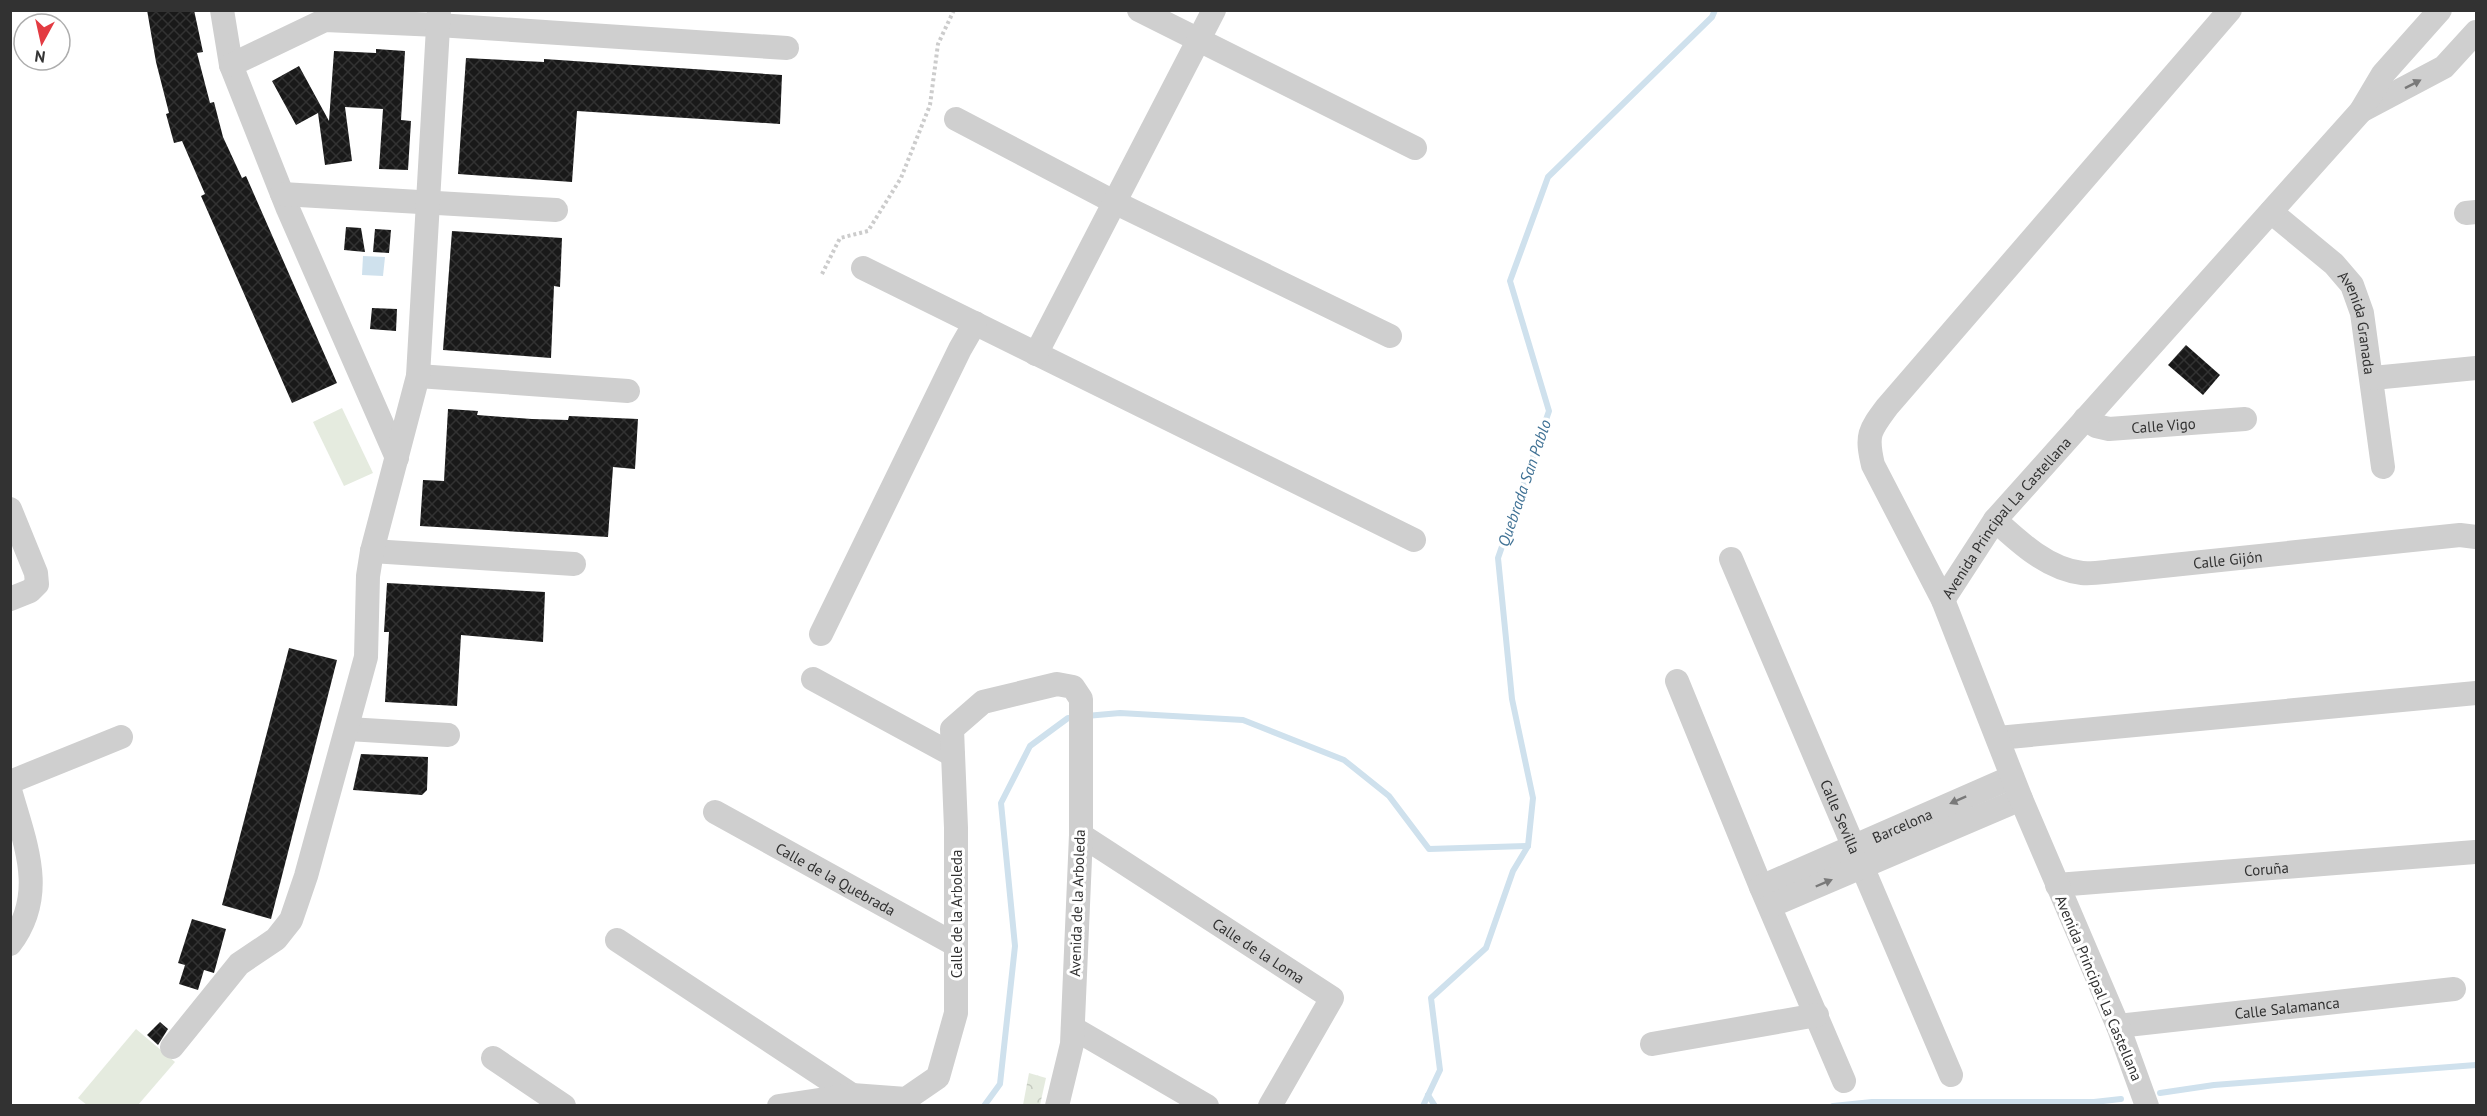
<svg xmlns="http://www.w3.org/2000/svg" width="2487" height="1116" viewBox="0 0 2487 1116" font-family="'PT Sans',sans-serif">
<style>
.forest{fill:url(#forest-crowns)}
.pitch{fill:#e5ebdf}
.water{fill:#cfe1ed}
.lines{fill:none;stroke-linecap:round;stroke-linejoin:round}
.stream{stroke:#cfe1ed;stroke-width:6}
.building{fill:url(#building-cross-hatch)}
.path{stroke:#ccc;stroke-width:4;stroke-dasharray:3 3;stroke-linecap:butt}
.minor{stroke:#cfcfcf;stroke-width:24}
.oneway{fill:#797979}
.labels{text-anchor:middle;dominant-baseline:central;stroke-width:6;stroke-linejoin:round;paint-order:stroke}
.street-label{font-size:15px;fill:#323232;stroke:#fff}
.water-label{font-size:16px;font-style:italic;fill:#407295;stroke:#fff}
</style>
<defs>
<pattern id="forest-crowns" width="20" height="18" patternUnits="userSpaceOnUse" patternTransform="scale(1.5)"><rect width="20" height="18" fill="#e5ebdf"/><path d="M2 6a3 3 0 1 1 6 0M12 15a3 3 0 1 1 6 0" fill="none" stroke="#c5cac0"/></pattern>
<pattern id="building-cross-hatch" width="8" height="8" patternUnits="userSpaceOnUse" patternTransform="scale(1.5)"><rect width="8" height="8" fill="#191919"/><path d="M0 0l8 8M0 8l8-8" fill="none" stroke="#323232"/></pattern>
</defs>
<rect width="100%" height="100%" fill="#fff"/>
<path class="forest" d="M1029 1073 1046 1078 1040 1105H1023Z"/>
<g class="pitch">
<path d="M342 408 373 473 344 486 313 422Z"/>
<path d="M136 1029 175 1062 138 1105H87L78 1098Z"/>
</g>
<path class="water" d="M363 256 385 257 383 276 362 275Z"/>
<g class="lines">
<g class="stream">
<path d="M1086 716 1120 713 1243 720 1344 760 1389 796 1429 849 1528 846"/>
<path d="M2160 1093 2214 1085 2476 1065"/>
<path d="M1428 1095 1435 1106"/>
<path d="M984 1106 1000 1084 1015 946 1001 803 1030 746 1068 718H1076"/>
<path d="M1423 1106 1440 1070 1431 998 1486 948 1513 871 1528 846 1533 798 1512 699 1498 558 1549 411 1510 281 1548 177 1712 17 1715 10"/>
<path d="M1833 1106 1872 1102H2094L2121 1099"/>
</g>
</g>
<g class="building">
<path d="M147 10H194L203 52 197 53 210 103 214 102 223 137 242 178 246 176 337 383 292 403 201 196 205 194 182 141 174 143 166 114 169 113 156 62Z"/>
<path d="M376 49 405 51 401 120 411 121 408 170 379 169 383 109 345 107 352 161 325 165 318 113 296 125 272 81 299 66 329 121 334 51 376 53Z"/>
<path d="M466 58 544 62V59L782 75 780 124 577 111 572 182 458 174Z"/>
<path d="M346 227 361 228 365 252 344 250Z"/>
<path d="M375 229 391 230 389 253 373 252Z"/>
<path d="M452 231 562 238 560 287 554 286 551 358 443 350Z"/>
<path d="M372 308 397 309 396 331 370 329Z"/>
<path d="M2186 345 2220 375 2203 395 2168 365Z"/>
<path d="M448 409 478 411 477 415 532 419 568 420 569 416 638 419 635 469 613 467 608 537 420 526 423 480 444 481Z"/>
<path d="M387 583 545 592 543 642 461 635 457 706 385 702 389 632H384Z"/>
<path d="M289 648 337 660 271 919 222 905Z"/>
<path d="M361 754 428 757 427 790 422 795 353 790Z"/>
<path d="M192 919 226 929 214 973 204 970 198 990 179 984 185 965 178 963Z"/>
<path d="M160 1022 168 1029 158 1045 147 1035Z"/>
</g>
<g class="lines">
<path class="path" d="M822 274 840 238 868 231 901 178 930 105 938 44 954 10"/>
<g class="minor">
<path d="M222 10 231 65 288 209 397 458"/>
<path d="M1139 10 1415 148"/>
<path d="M231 65 325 20 438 25 787 48"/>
<path d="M2361 111 2444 67 2476 32"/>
<path d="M956 119 1114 202 1390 336"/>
<path d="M282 194 556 210"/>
<path id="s1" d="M2271 212 2334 264 2352 285 2362 313 2383 467"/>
<path d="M2466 213 2476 212"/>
<path d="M863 268 1414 540"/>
<path d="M1036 354 1214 10"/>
<path d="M418 376 628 391"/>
<path d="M2373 378 2476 368"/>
<path id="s2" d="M2085 419 2096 426 2109 429 2245 419"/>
<path d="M10 509 36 573 37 584 30 591 10 599"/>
<path id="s3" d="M1995 520C2020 543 2048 569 2082 573 2092 574 2104 572 2115 571L2460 535 2476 537"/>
<path d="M372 551 574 564"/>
<path id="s4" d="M1731 559 1951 1075"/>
<path id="s5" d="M1943 600 1995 520 2361 111 2383 74 2440 10"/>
<path d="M821 634 960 349 975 323"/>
<path d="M813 679 953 755"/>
<path d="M1677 681 1761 887 1844 1081"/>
<path d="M348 729 448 735"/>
<path d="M1998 738 2476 693"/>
<path d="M10 782 121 737"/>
<path d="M10 790C25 844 48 894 10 944"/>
<path id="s6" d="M715 812 956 945"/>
<path id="s7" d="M1081 835 1332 998 1270 1106"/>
<path id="s8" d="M2057 885 2475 852"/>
<path id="s9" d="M1761 887 2012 777"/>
<path d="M1770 906 2021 799"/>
<path d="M617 940 852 1095"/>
<path id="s10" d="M2118 1026 2454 989"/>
<path d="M1073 1028 1207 1106"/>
<path d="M1652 1044 1817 1015"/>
<path d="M172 1047 239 964 276 939 291 920 306 876 366 657 368 576 372 551 418 376 439 10"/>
<path d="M493 1058 564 1106"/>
<path d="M779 1106 852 1095 906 1099 938 1077 956 1013V828L952 729 983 702 1057 684 1073 687 1081 699V835L1072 1044 1057 1106"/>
<path d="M2147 1106 2118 1026 2021 799 1943 600 1873 465C1866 435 1869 431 1887 407L2230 10"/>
</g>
</g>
<defs><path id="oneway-solid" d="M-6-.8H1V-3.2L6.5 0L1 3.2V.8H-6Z" transform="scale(1.5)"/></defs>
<g class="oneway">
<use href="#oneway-solid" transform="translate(2413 84) rotate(-27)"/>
<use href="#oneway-solid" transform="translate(1958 800) rotate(156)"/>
<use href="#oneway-solid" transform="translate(1824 883) rotate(-23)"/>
</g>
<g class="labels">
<g class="street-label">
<text stroke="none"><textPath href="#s1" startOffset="147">Avenida Granada</textPath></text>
<text stroke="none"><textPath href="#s2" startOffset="81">Calle Vigo</textPath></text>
<text stroke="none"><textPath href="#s5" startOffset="104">Avenida Principal La Castellana</textPath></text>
<text stroke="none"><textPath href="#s3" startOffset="250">Calle Gijón</textPath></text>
<text stroke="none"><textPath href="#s4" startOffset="280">Calle Sevilla</textPath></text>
<text stroke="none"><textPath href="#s9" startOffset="154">Barcelona</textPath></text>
<text stroke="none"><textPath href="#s8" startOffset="210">Coruña</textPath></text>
<text stroke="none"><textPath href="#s6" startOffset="138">Calle de la Quebrada</textPath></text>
<text transform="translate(1077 903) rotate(-88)">Avenida de la Arboleda</text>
<text transform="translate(956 914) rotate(-90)">Calle de la Arboleda</text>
<text stroke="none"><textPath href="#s7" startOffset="212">Calle de la Loma</textPath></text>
<text transform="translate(2099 988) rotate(67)">Avenida Principal La Castellana</text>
<text stroke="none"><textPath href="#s10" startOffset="170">Calle Salamanca</textPath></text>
</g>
<g class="water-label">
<text transform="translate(1524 483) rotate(-71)">Quebrada San Pablo</text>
</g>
</g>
<rect width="2487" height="1116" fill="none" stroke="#323232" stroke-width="24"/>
<g transform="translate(42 42) rotate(188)"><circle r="28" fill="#ffffff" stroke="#adadad" stroke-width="1.5"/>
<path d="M0-4.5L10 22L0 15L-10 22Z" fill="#e33b42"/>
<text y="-9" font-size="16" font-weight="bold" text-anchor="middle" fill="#323232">N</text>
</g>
</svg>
